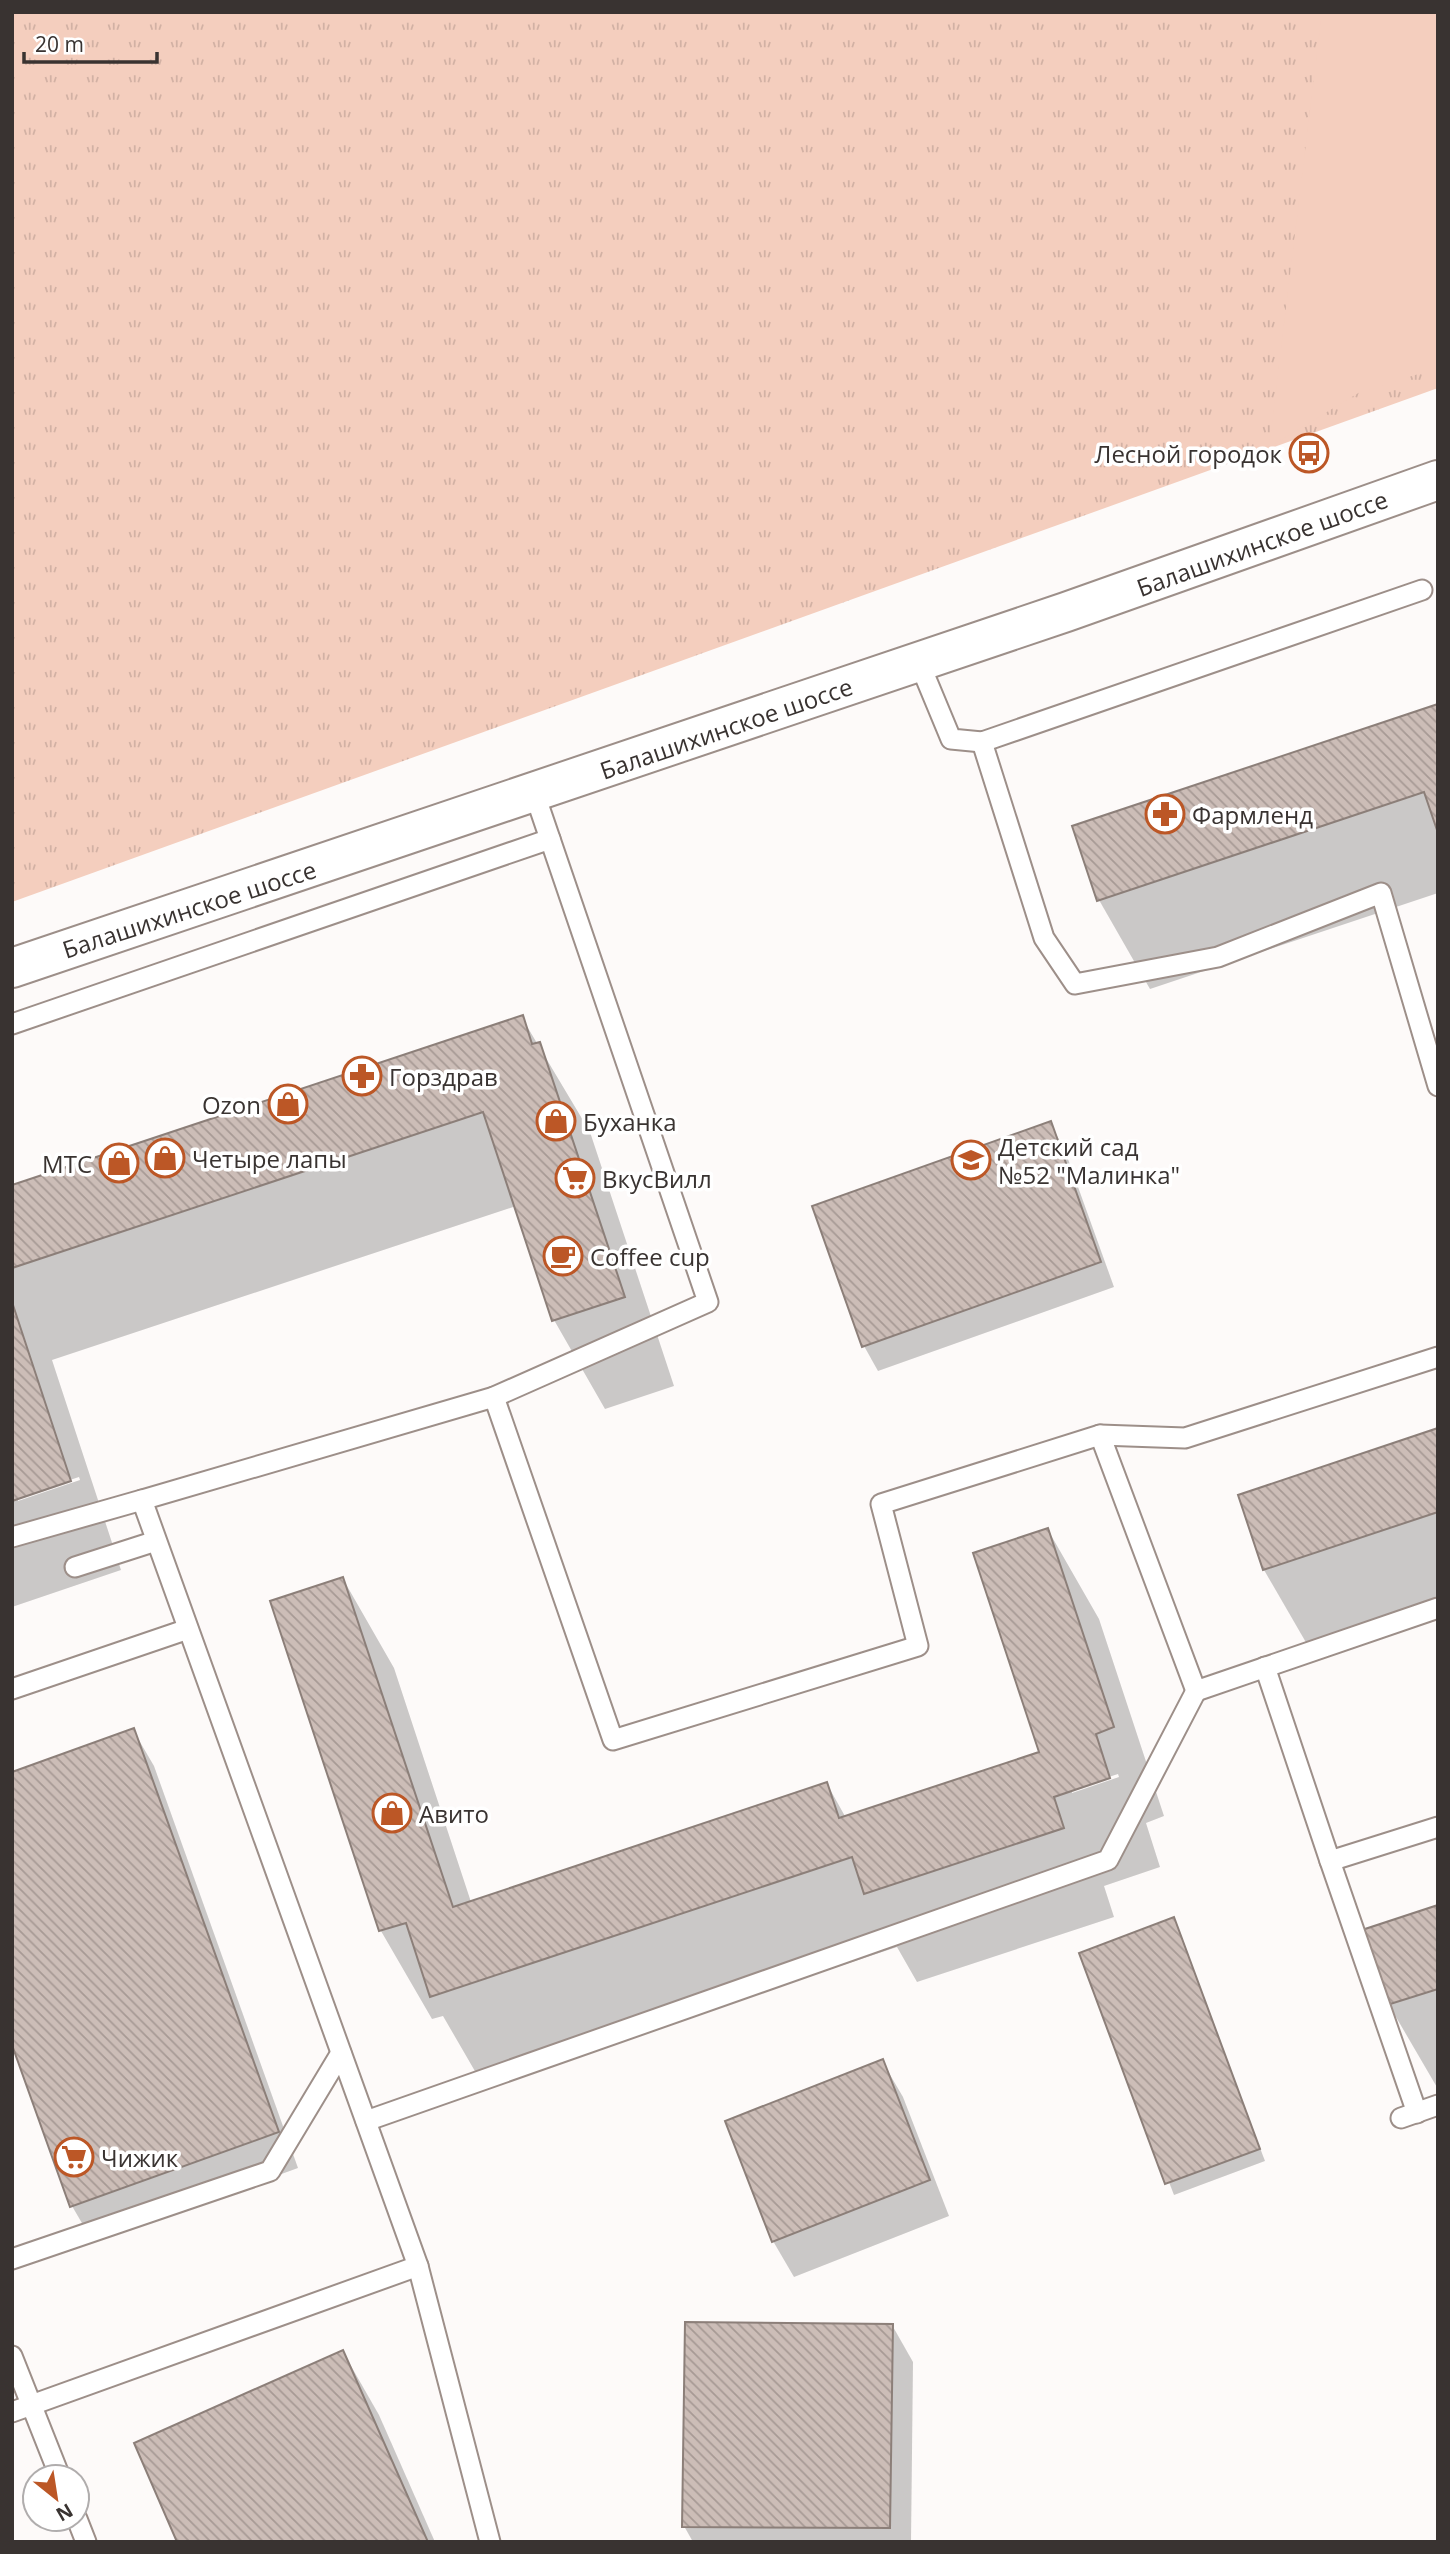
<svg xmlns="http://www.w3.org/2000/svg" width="1450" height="2554" viewBox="0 0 1450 2554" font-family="'Open Sans',sans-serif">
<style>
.grass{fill:url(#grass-tufts)}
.garden{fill:#f4cebe}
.shadow{fill:#0003;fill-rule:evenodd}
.building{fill:url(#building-back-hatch);stroke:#8c7f79;stroke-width:2}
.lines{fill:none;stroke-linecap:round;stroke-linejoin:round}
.lane-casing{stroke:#9d8f89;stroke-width:23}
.secondary-casing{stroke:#9d8f89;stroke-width:42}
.lane{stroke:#fff;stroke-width:19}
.secondary{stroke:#fff;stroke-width:38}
.labels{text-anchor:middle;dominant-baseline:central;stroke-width:7;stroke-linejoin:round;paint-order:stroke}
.poi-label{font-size:24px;fill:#393331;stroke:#fff;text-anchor:start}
.street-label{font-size:24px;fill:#393331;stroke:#fff}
</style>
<defs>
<pattern id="grass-tufts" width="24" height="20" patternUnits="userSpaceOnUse" patternTransform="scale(1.75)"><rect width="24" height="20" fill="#f4cebe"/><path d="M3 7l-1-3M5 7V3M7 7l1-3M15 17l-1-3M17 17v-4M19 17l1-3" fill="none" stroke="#d2b1a4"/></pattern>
<pattern id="building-back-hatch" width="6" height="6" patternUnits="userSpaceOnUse" patternTransform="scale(1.75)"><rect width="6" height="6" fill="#ccbdb7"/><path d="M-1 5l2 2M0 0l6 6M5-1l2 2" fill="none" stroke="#a79a95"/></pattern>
</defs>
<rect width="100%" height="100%" fill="#fdfaf9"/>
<path class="grass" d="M12 12H1438V388L12 902Z"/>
<path class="garden" d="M1322 12H1438V368L1360 392 1269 447Z"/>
<g class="shadow">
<path d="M1438 706V893L1150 989 1099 900Z"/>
<path d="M522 1018 590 1132 674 1386 605 1409 554 1320 516 1206 52 1360 121 1570 12 1607V1187ZM79 1477 80 1480 18 1501V1497Z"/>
<path d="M1050 1124 1064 1148 1114 1287 878 1371 864 1346Z"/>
<path d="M1438 1430V1617L1315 1658 1264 1570 1240 1496Z"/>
<path d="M1048 1530 1099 1619 1164 1816 1146 1823 1160 1867 1104 1886 1114 1917 917 1982 897 1947 483 2085 443 2016 432 2019 381 1931 273 1602 343 1579 394 1668 471 1902 827 1784 846 1818 1041 1753ZM1118 1774 1119 1777 1072 1793V1789Z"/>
<path d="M133 1730 154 1766 298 2168 93 2242 72 2206Z"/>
<path d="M1438 1907V2089L1389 2005Z"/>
<path d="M1173 1919 1265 2161 1174 2195 1081 1954Z"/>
<path d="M882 2061 903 2097 949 2216 794 2277 773 2241Z"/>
<path d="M892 2325 913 2362 911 2542H693L684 2526Z"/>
<path d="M343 2352 379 2415 435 2542H179Z"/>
</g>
<g class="building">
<path d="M1438 704V833L1424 792 1097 901 1072 826Z"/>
<path d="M523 1015 532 1044 540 1042 625 1297 552 1321 483 1112 12 1268V1185Z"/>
<path d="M1051 1121 1101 1262 862 1347 812 1206Z"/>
<path d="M12 1302 71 1481 12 1501Z"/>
<path d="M1438 1428V1512L1263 1570 1238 1495Z"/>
<path d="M1048 1528 1114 1727 1096 1734 1110 1778 1054 1797 1064 1828 864 1894 852 1857 430 1997 406 1923 379 1931 270 1601 343 1577 453 1907 827 1782 839 1818 1039 1752 973 1553Z"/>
<path d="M134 1728 279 2132 70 2207 12 2045V1772Z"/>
<path d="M1438 1905V1989L1387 2005 1362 1930Z"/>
<path d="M1174 1917 1260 2149 1165 2184 1079 1953Z"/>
<path d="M883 2059 930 2180 772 2242 725 2121Z"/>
<path d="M685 2322 893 2324 890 2528 682 2527Z"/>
<path d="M343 2350 428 2542H177L134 2443Z"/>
</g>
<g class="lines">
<defs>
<g id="lane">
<path d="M919 662 951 739 982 742 1422 590"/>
<path d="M982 742 1044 938 1075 984 1218 957 1381 893 1438 1086"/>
<path d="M12 1024 550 839"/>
<path d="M494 1397 708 1302 534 792"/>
<path d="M1100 1435 1196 1691 1438 1608"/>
<path d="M12 1537 142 1500"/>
<path d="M75 1567 156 1541"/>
<path d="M1265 1667 1330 1861 1438 1827"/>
<path d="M12 1689 188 1629"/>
<path d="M1330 1861 1417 2113"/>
<path d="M1401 2118 1438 2105"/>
<path d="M366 2121 1108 1860 1196 1691"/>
<path d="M12 2259 270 2171 341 2053"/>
<path d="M418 2266 490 2542"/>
<path d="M12 2356 60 2477"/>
<path d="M12 2412 418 2266 142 1500 494 1397 613 1740 918 1646 881 1504 1100 1435 1185 1438 1438 1357"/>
<path d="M77 2519 86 2542"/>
</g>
<path id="secondary" d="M12 968 1066 612 1438 480"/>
</defs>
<use href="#lane" class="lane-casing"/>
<use href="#secondary" class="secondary-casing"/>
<use href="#lane" class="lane"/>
<use href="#secondary" class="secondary"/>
</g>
<defs>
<symbol id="bus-ring" viewBox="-11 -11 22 22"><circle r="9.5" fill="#fff" stroke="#bc5726" stroke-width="1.5"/><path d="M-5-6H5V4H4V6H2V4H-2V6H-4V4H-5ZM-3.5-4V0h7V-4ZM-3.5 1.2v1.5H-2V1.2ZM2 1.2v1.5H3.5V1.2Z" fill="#bc5726"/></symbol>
<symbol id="pharmacy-ring" viewBox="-11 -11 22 22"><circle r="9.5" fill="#fff" stroke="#bc5726" stroke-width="1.5"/><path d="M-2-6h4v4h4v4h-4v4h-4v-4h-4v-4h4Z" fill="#bc5726"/></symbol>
<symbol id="shop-ring" viewBox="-11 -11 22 22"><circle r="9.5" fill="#fff" stroke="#bc5726" stroke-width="1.5"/><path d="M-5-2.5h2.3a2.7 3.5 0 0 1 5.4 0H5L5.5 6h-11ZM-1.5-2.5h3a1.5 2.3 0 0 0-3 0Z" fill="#bc5726"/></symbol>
<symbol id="school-ring" viewBox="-11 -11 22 22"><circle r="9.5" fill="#fff" stroke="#bc5726" stroke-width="1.5"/><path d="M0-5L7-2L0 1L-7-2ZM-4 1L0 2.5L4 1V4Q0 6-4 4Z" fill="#bc5726"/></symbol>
<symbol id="supermarket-ring" viewBox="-11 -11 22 22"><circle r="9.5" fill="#fff" stroke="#bc5726" stroke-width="1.5"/><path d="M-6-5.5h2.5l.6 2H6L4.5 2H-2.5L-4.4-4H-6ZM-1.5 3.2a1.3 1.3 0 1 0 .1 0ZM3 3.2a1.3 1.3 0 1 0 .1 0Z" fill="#bc5726"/></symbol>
<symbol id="cafe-ring" viewBox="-11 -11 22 22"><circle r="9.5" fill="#fff" stroke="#bc5726" stroke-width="1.5"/><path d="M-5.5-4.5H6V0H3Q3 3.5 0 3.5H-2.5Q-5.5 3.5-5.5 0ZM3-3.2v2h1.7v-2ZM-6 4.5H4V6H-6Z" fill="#bc5726"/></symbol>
</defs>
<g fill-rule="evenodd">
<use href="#bus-ring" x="1287" y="431" width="44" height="44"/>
<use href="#pharmacy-ring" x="1143" y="792" width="44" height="44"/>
<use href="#pharmacy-ring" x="340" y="1054" width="44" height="44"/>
<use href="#shop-ring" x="266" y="1082" width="44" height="44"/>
<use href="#shop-ring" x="534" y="1099" width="44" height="44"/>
<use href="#shop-ring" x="143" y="1136" width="44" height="44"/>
<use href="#school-ring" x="949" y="1138" width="44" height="44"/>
<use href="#shop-ring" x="97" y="1141" width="44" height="44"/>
<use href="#supermarket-ring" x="553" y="1156" width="44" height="44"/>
<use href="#cafe-ring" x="541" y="1234" width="44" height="44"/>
<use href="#shop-ring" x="370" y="1791" width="44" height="44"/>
<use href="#supermarket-ring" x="52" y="2135" width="44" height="44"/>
</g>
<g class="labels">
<g class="poi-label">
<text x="1282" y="453" text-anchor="end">Лесной городок</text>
<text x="1192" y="814">Фармленд</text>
<text x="389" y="1076">Горздрав</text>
<text x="261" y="1104" text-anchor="end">Ozon</text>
<text x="583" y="1121">Буханка</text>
<text x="998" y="1146">Детский сад<tspan x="998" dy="28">№52 "Малинка"</tspan></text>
<text x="192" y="1158">Четыре лапы</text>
<text x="92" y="1163" text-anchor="end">МТС</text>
<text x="602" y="1178">ВкусВилл</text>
<text x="590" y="1256">Coffee cup</text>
<text x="419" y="1813">Авито</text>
<text x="101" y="2157">Чижик</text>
</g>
<g class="street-label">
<text transform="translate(1262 543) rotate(-20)">Балашихинское шоссе</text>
<text transform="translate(726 728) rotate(-19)">Балашихинское шоссе</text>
<text transform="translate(189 909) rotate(-18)">Балашихинское шоссе</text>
</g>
</g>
<rect width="1450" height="2554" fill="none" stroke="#393331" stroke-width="28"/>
<g transform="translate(56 2498) rotate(150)"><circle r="33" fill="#ffffff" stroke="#b0adad" stroke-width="2"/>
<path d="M0-5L12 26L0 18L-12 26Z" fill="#bc5726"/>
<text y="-10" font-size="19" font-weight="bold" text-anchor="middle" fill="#393331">N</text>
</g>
<path d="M24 52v10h133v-10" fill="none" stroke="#393331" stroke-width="3.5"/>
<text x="35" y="52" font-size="21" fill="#393331" stroke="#ffffff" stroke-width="5" paint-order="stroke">20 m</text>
</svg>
